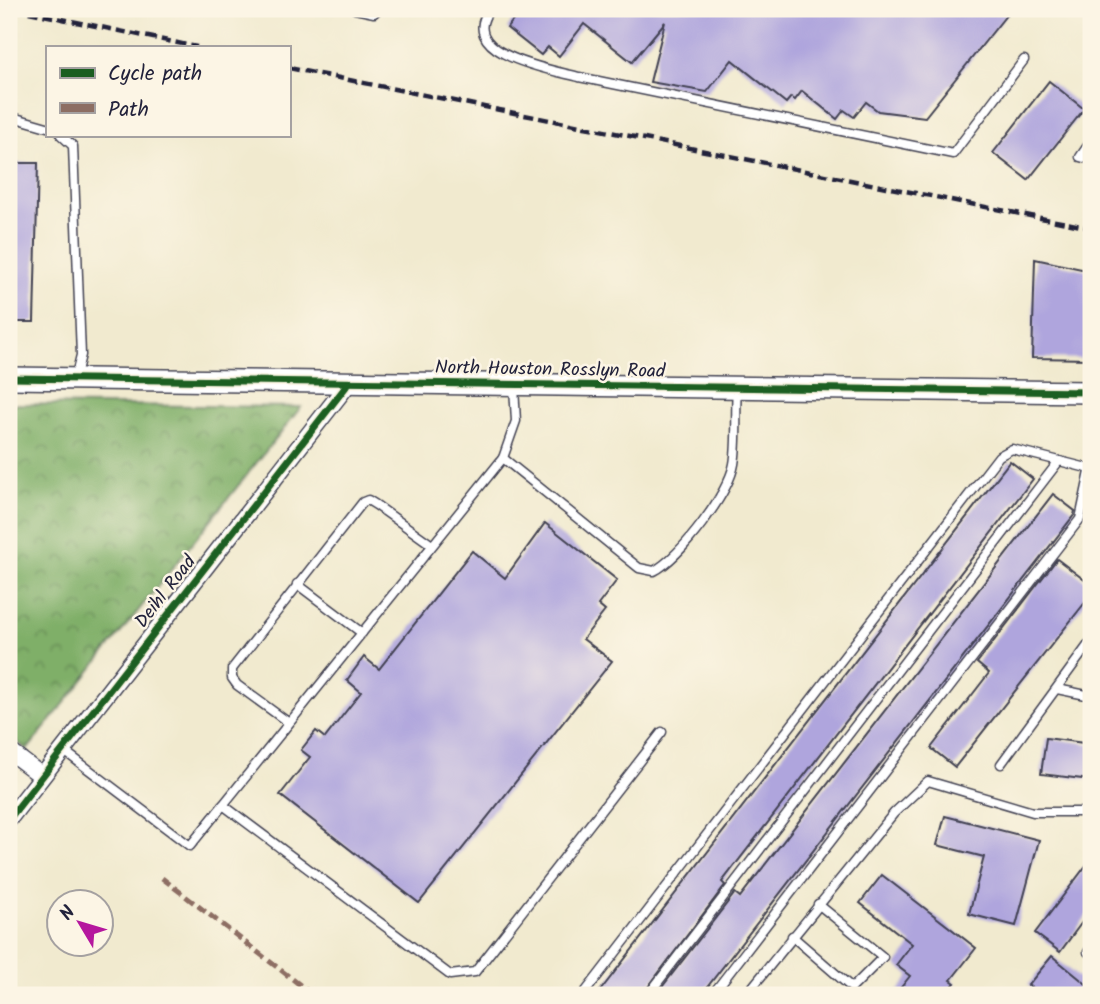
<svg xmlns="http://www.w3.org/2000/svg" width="1100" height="1004" viewBox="0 0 1100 1004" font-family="Kalam,sans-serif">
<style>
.forest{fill:url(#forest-crowns);stroke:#506852;stroke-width:2}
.building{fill:#afa5dd}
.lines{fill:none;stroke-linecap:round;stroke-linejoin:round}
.service-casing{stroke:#414051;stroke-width:11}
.minor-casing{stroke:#414051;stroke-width:19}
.tertiary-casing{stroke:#414051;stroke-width:24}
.service{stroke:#fff;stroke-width:8}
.minor{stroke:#fff;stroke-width:16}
.tertiary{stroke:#fff;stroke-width:21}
.rail{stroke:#22223b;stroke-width:4.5;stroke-dasharray:10 5;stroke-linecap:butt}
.quiet{stroke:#8d6e63;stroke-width:5;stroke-dasharray:10 5;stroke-linecap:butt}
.cycleway-casing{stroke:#fcf5e5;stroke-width:11}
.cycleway{stroke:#1b5e20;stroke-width:7}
.labels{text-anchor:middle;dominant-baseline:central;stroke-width:5;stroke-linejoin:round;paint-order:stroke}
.street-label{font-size:19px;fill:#22223b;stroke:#fcf5e5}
</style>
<defs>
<pattern id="forest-crowns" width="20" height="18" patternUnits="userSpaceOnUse" patternTransform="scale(1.75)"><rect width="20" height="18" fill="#7faf68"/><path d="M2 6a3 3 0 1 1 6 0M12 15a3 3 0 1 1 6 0" fill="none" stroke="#688e57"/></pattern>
</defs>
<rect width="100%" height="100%" fill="#fcf5e5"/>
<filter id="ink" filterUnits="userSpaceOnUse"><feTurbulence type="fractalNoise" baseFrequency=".0143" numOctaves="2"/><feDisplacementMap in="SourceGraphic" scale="14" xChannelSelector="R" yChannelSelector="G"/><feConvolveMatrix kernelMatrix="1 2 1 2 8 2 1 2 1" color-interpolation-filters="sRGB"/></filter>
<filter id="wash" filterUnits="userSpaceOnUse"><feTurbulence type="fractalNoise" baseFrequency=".00686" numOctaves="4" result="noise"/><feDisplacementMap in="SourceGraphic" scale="28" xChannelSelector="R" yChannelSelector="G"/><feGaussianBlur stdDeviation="1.57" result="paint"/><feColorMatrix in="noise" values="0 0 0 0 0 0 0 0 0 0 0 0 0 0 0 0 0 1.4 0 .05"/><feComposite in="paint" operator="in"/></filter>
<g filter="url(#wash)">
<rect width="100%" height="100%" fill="#f1eacf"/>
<path class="forest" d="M9 404 301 407 27 750 9 735Z"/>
<g id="blocks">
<g class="building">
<path d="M522 9H1011L925 117 878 111 866 102 854 117 844 110 837 119 802 91 795 100 791 97 786 103 732 60 707 92 650 82 665 22 632 62 584 24 559 56 548 47 541 55 507 28Z"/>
<path d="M1049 81 1084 109 1028 180 993 153Z"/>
<path d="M9 163H38L34 322H9Z"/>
<path d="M1035 259 1091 271V359L1032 358Z"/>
<path d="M1010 461 1033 479 722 882 725 885 642 995H597Z"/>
<path d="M1053 494 1075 511 1074 515 701 995H656L735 893 740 897Z"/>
<path d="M545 523 617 580 598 605 605 611 583 639 612 661 419 903 280 795 310 757 301 750 316 731 325 738 361 692 347 680 364 657 379 669 472 551 505 578Z"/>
<path d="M1057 559 1091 585V595L955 767 931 748 989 673 977 663Z"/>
<path d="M1046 738 1091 744V780L1041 774Z"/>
<path d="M945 816 1039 840 1016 926 969 914 984 857 937 845Z"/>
<path d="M1091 859V910L1060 952 1035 933Z"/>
<path d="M882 875 976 948 951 980 955 983 945 995H895L910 976 896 965 912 944 860 903Z"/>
<path d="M1052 956 1091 988V995H1041L1028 985Z"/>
</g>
</g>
</g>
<g filter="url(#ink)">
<use href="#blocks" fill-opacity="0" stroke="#414051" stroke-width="2"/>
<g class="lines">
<defs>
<g id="service">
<path d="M355 9 374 13 378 9"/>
<path d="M490 9C455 54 552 70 579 77L953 154 1024 60"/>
<path d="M9 116 47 127"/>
<path d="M61 135 73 146 81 355 75 379"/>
<path d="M1091 141 1080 157 1091 160"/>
<path d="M514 387 516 421 503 458 639 568 654 571C680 558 729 493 734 464 738 441 735 412 737 388"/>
<path d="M297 584 362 633"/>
<path d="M1057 689 1091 696"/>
<path d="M289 723 237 685 232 678V669L363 502 368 500 376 505 432 545"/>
<path d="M63 750 190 846 503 458"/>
<path d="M1001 764 1091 641"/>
<path d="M223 805 450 975 475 972 662 732"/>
<path d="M792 936 852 988 883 957 818 904"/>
<path d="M1088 952 1091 948"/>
<path d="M583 995 999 456 1012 449 1091 469"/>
<path d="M648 995 1059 461"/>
<path d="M712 995 1080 519 1091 467"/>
<path d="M746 995 894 813 928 781 1033 812H1091"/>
</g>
<g id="minor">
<path d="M9 751 42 776"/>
<path d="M9 819 348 384"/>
</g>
<path id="tertiary" d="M9 378 1091 392"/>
</defs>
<use href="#service" class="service-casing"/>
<use href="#minor" class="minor-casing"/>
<use href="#tertiary" class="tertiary-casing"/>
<use href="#service" class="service"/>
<use href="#minor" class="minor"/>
<use href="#tertiary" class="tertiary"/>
<g class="rail">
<path d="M14 9 197 47"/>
<path d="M289 68 1091 228"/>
</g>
<path class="quiet" d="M162 878 313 995"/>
<defs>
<g id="cycleway">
<path d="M9 378 1091 392"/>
<path d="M9 819 348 384"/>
</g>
</defs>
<use href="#cycleway" class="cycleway-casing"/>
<use href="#cycleway" class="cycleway"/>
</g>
</g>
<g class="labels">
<g class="street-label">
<text transform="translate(550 370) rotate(1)">North Houston Rosslyn Road</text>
<text transform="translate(166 592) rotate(-52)">Deihl Road</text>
</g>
</g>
<rect width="1100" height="1004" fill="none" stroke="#fcf5e5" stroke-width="35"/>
<rect x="46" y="46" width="245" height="91" fill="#fcf5e5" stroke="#a5a1a1" stroke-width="2"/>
<rect x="60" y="68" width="35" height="10" fill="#1b5e20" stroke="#a5a1a1" stroke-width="2"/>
<text x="108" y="80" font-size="21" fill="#22223b">Cycle path</text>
<rect x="60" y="103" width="35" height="10" fill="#8d6e63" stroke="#a5a1a1" stroke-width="2"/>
<text x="108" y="116" font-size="21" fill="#22223b">Path</text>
<g transform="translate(80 923) rotate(308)"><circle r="33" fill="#fcf5e5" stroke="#a5a1a1" stroke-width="2"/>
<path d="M0-5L12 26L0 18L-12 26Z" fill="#b5179e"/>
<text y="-10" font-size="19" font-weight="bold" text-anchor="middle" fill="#22223b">N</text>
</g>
</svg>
